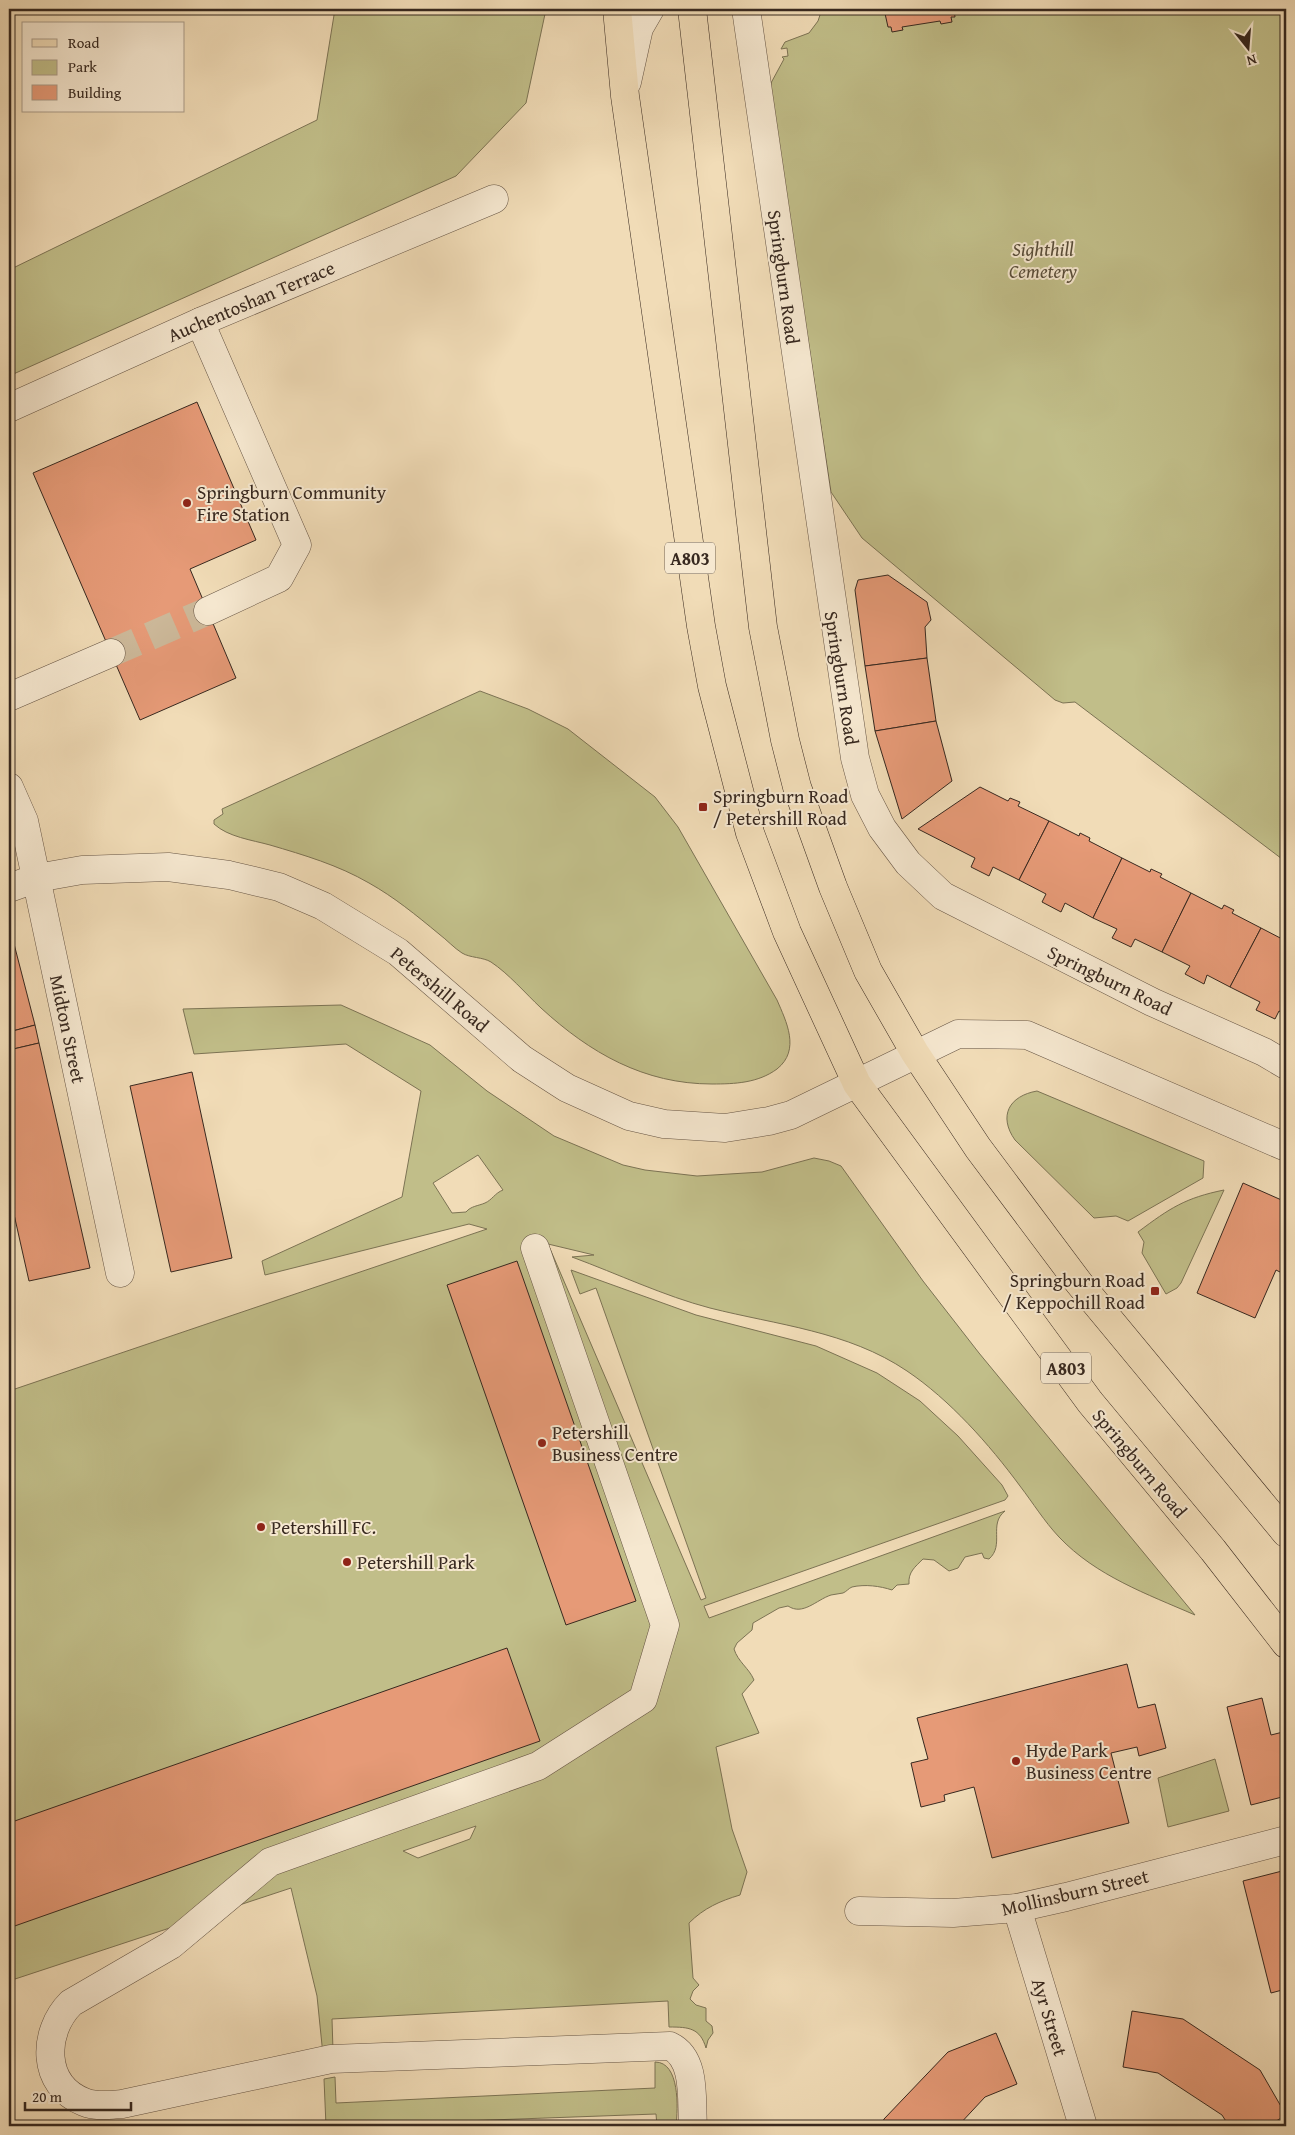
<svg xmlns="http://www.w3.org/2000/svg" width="1295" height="2135" viewBox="0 0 1295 2135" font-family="'Gentium Book Plus',serif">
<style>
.green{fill:#c1be89;stroke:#7c7354;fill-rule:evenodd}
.building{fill:#e69a77;stroke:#37281f}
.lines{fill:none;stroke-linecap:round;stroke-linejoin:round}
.minor-tunnel{stroke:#ccb899;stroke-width:28;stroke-dasharray:28 14;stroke-linecap:butt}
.minor-casing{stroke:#665545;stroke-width:29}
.major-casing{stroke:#37281f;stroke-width:29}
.minor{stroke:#f6e8d0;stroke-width:28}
.major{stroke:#f1dcb7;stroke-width:28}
.poi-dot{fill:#8f2418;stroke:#f6e8d0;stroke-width:2}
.labels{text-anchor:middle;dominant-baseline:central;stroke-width:4;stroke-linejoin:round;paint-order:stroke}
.shield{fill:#f6e8d0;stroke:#706254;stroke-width:1}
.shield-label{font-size:18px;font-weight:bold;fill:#37281f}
.park-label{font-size:19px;font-style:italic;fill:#5a4e3a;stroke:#f6e8d0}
.street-label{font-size:19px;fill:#37281f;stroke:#f6e8d0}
.poi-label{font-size:19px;fill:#37281f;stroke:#f6e8d0;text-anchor:start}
</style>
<rect width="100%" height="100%" fill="#f1dcb7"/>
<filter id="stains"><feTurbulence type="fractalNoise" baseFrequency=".004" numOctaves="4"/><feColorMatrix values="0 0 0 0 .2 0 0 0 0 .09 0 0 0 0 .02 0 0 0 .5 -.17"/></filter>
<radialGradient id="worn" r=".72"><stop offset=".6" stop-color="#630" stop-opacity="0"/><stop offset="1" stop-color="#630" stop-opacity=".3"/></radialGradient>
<g class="green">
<path d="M335 9H542L545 14 526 103 456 176 9 376V270L317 120Z"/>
<path d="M822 9H1286V862L1075 702 1063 703 1055 700 862 538 831 492 770 91 771 83 784 59 782 57 788 56 787 48 781 49 785 42 809 33 818 21Z"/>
<path d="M480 691 528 709 568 729 655 797 678 827 777 1000C786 1021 801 1050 777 1069 758 1083 735 1084 712 1084 644 1084 590 1053 541 1008 525 993 509 974 491 962 483 957 470 958 462 953 454 948 447 940 439 934 416 915 394 897 369 883 338 865 304 855 270 845 252 840 228 837 214 824V820L223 814 222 809Z"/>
<path d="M341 1005 430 1045 487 1091 554 1136 623 1165 645 1170 697 1176 762 1172 814 1158 829 1161 841 1166 923 1281 979 1353 1195 1615C1147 1594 1096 1576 1059 1537 1044 1521 1033 1503 1020 1486 989 1444 950 1400 907 1371 848 1331 777 1325 710 1308 664 1296 618 1274 572 1257L594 1255 548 1244 701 1600 706 1598 596 1288 580 1294 571 1270 696 1315 816 1346 877 1373 920 1401 958 1436 1002 1485 1008 1496 1005 1500 704 1606 709 1618 1005 1511C988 1524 1005 1545 989 1559L984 1558 982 1553 965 1557 958 1568 949 1571 934 1560 923 1559C915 1567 908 1572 909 1584L897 1585 892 1590C880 1586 865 1584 852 1587 849 1588 846 1592 843 1593 839 1594 835 1594 831 1595 816 1600 803 1616 788 1606L779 1608 753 1623 752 1630 737 1643 734 1649C738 1662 749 1668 754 1680L742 1694 759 1733 716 1747 732 1829 747 1872 740 1895C720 1901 704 1908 689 1923L693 1978 699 1985 693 1991 690 1999 696 2005 706 2008V2021L712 2026 713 2033 708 2040 706 2048C700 2028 689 2027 669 2027L668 2001 332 2019 333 2051 323 2055 317 1996 291 1888 9 1981V1391L487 1229 469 1224 265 1275 262 1261 402 1197 421 1091 346 1044 194 1054 183 1009ZM478 1155 503 1190C495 1193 492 1200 485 1203 478 1206 471 1206 466 1212L452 1213 433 1183ZM476 1826 470 1839 418 1858 403 1851Z"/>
<path d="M1037 1091 1204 1161 1203 1178 1128 1221 1116 1216 1094 1218 1015 1140C998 1116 1009 1096 1037 1091Z"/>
<path d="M1224 1190 1181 1283 1177 1288 1166 1294 1142 1253 1144 1242 1138 1232C1170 1208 1185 1198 1224 1190Z"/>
<path d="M1215 1759 1229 1811 1168 1827 1158 1778Z"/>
<path d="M655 2062C680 2062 678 2108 676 2126H657L656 2114 326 2126 324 2079 335 2077 336 2103 655 2088Z"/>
</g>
<g class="building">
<path d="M884 9H954L955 17H951L952 22 941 24 940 21 902 27 903 30 892 32 891 27H888Z"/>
<path d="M197 402 256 540 190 569 236 678 140 720 33 473Z"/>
<path d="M888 575 927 602 931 620 925 627 927 658 865 666 855 590 858 580Z"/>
<path d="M927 658 936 721 875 731 865 666Z"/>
<path d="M936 721 952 781 902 819 875 731Z"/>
<path d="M980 787 1008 801 1010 798 1020 802 1018 806 1049 821 1019 880 993 867 989 876 971 867 975 858 918 829Z"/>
<path d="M1049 821 1079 836 1080 833 1090 838 1089 841 1122 858 1093 918 1065 903 1061 912 1042 902 1046 894 1019 880Z"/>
<path d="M1122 858 1150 872 1151 869 1162 874 1160 877 1191 893 1162 952 1135 939 1131 947 1112 938 1117 929 1093 918Z"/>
<path d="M1191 893 1222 909 1224 905 1234 910 1232 913 1261 928 1230 987 1207 975 1204 984 1185 974 1190 966 1162 952Z"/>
<path d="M1261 928 1286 941V1014L1279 1011 1275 1019 1256 1010 1260 1002 1230 987Z"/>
<path d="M9 938 13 940 35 1025 9 1032Z"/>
<path d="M35 1025 39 1043 9 1050V1032Z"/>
<path d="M39 1043 90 1268 29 1281 9 1192V1050Z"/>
<path d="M192 1072 232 1258 171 1272 130 1086Z"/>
<path d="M1243 1183 1286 1202V1275L1276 1270 1255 1318 1197 1293Z"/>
<path d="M517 1261 636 1601 566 1625 447 1285Z"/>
<path d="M507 1648 540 1741 9 1928V1823Z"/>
<path d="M1127 1664 1138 1708 1155 1704 1166 1748 1139 1756 1137 1747 1111 1753 1129 1823 992 1858 974 1787 944 1795 945 1801 921 1807 911 1763 928 1759 917 1718Z"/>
<path d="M1262 1698 1271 1735 1283 1732 1286 1747V1796L1251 1805 1227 1707Z"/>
<path d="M1286 1870V1989L1271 1993 1243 1881Z"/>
<path d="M1132 2011 1183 2019 1260 2070 1286 2115 1268 2126H1229L1222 2115 1158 2073 1123 2067Z"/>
<path d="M996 2033 1017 2084 985 2097 958 2126H881L884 2119 948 2052Z"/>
</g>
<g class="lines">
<path class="minor-tunnel" d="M111 653 208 611"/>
<defs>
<g id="minor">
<path d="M746 9 855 758 865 795 882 828 908 863 943 896 1152 1002 1264 1052 1286 1065"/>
<path d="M627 82 639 28 650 9"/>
<path d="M200 322 297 545 279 578 208 611"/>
<path d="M9 408 200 322 494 199"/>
<path d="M9 697 111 653"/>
<path d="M9 787 24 821 120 1273"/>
<path d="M9 888 37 878 82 870 168 867 229 875 279 887 323 906 398 952 522 1059 567 1088 629 1116 664 1124 725 1128 769 1121 791 1115 958 1034 1027 1035 1286 1147"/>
<path d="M535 1248 665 1625 643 1699 538 1766 270 1862 171 1945 71 2003C42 2032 41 2085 84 2102 96 2107 109 2105 122 2104L331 2059 670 2046C697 2059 691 2101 693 2126"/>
<path d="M1017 1908 1083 2126"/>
<path d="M859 1911 953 1913 1017 1908 1066 1897 1286 1840"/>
</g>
<g id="major">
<path d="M617 9 625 96 701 626 712 686 750 833 787 932 857 1084 1090 1402 1213 1550 1286 1644"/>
<path d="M692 9 763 627 785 740 797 787 833 887 868 971 915 1053 978 1148 1079 1283 1286 1533"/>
</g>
</defs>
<use href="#minor" class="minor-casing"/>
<use href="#major" class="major-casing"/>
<use href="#minor" class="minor"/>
<use href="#major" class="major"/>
</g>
<g class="poi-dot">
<circle cx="187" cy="503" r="5"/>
<rect x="698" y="802" width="10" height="10" rx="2.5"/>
<rect x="1150" y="1286" width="10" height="10" rx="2.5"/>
<circle cx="542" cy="1443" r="5"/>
<circle cx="261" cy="1527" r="5"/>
<circle cx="347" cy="1562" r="5"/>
<circle cx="1016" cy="1761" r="5"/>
</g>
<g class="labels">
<g class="shield">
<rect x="665" y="542.5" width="50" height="31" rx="4"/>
<rect x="1041" y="1352.5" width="50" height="31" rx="4"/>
</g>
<g class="shield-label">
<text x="690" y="558">A803</text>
<text x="1066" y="1368">A803</text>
</g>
<g class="park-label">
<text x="1043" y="249">Sighthill<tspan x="1043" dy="22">Cemetery</tspan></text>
</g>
<g class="street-label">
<text transform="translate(784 277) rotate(82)">Springburn Road</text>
<text transform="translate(251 301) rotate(-23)">Auchentoshan Terrace</text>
<text transform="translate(842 678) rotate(81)">Springburn Road</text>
<text transform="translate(1110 980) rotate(26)">Springburn Road</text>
<text transform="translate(440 989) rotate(40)">Petershill Road</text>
<text transform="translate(68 1029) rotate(78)">Midton Street</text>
<text transform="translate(1140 1463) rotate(50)">Springburn Road</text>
<text transform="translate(1075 1892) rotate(-13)">Mollinsburn Street</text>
<text transform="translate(1050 2017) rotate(73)">Ayr Street</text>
</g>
<g class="poi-label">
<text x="197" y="492">Springburn Community<tspan x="197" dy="22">Fire Station</tspan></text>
<text x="713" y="796">Springburn Road<tspan x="713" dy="22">/ Petershill Road</tspan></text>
<text x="1145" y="1280" text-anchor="end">Springburn Road<tspan x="1145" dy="22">/ Keppochill Road</tspan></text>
<text x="552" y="1432">Petershill<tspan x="552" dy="22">Business Centre</tspan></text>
<text x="271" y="1527">Petershill FC.</text>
<text x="357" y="1562">Petershill Park</text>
<text x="1026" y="1750">Hyde Park<tspan x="1026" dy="22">Business Centre</tspan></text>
</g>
</g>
<rect width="1295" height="2135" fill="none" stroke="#f1dcb7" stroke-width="30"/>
<rect x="10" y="10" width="1275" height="2115" fill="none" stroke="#37281f" stroke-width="2.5"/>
<rect x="15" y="15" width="1265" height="2105" fill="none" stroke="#37281f"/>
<rect x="22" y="22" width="162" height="90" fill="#f6e8d0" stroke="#aa9b89"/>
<rect x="32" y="39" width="25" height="8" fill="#f1dcb7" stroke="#aa9b89"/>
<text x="68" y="48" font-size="15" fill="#37281f">Road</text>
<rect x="32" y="60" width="25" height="15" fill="#c1be89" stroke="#aa9b89"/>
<text x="68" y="72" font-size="15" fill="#37281f">Park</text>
<rect x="32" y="85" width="25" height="15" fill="#e69a77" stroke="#aa9b89"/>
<text x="68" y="98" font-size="15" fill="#37281f">Building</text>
<g transform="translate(1248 48) rotate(163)" stroke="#f6e8d0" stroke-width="4" paint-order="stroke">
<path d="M0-4L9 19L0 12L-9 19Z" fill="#37281f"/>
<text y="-8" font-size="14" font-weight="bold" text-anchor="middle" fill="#37281f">N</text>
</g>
<path d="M25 2102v8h106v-8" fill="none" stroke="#37281f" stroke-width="2.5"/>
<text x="32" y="2102" font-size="15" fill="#37281f" stroke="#f6e8d0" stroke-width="4" paint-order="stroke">20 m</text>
<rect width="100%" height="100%" filter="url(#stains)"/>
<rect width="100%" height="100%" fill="url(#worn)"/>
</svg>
